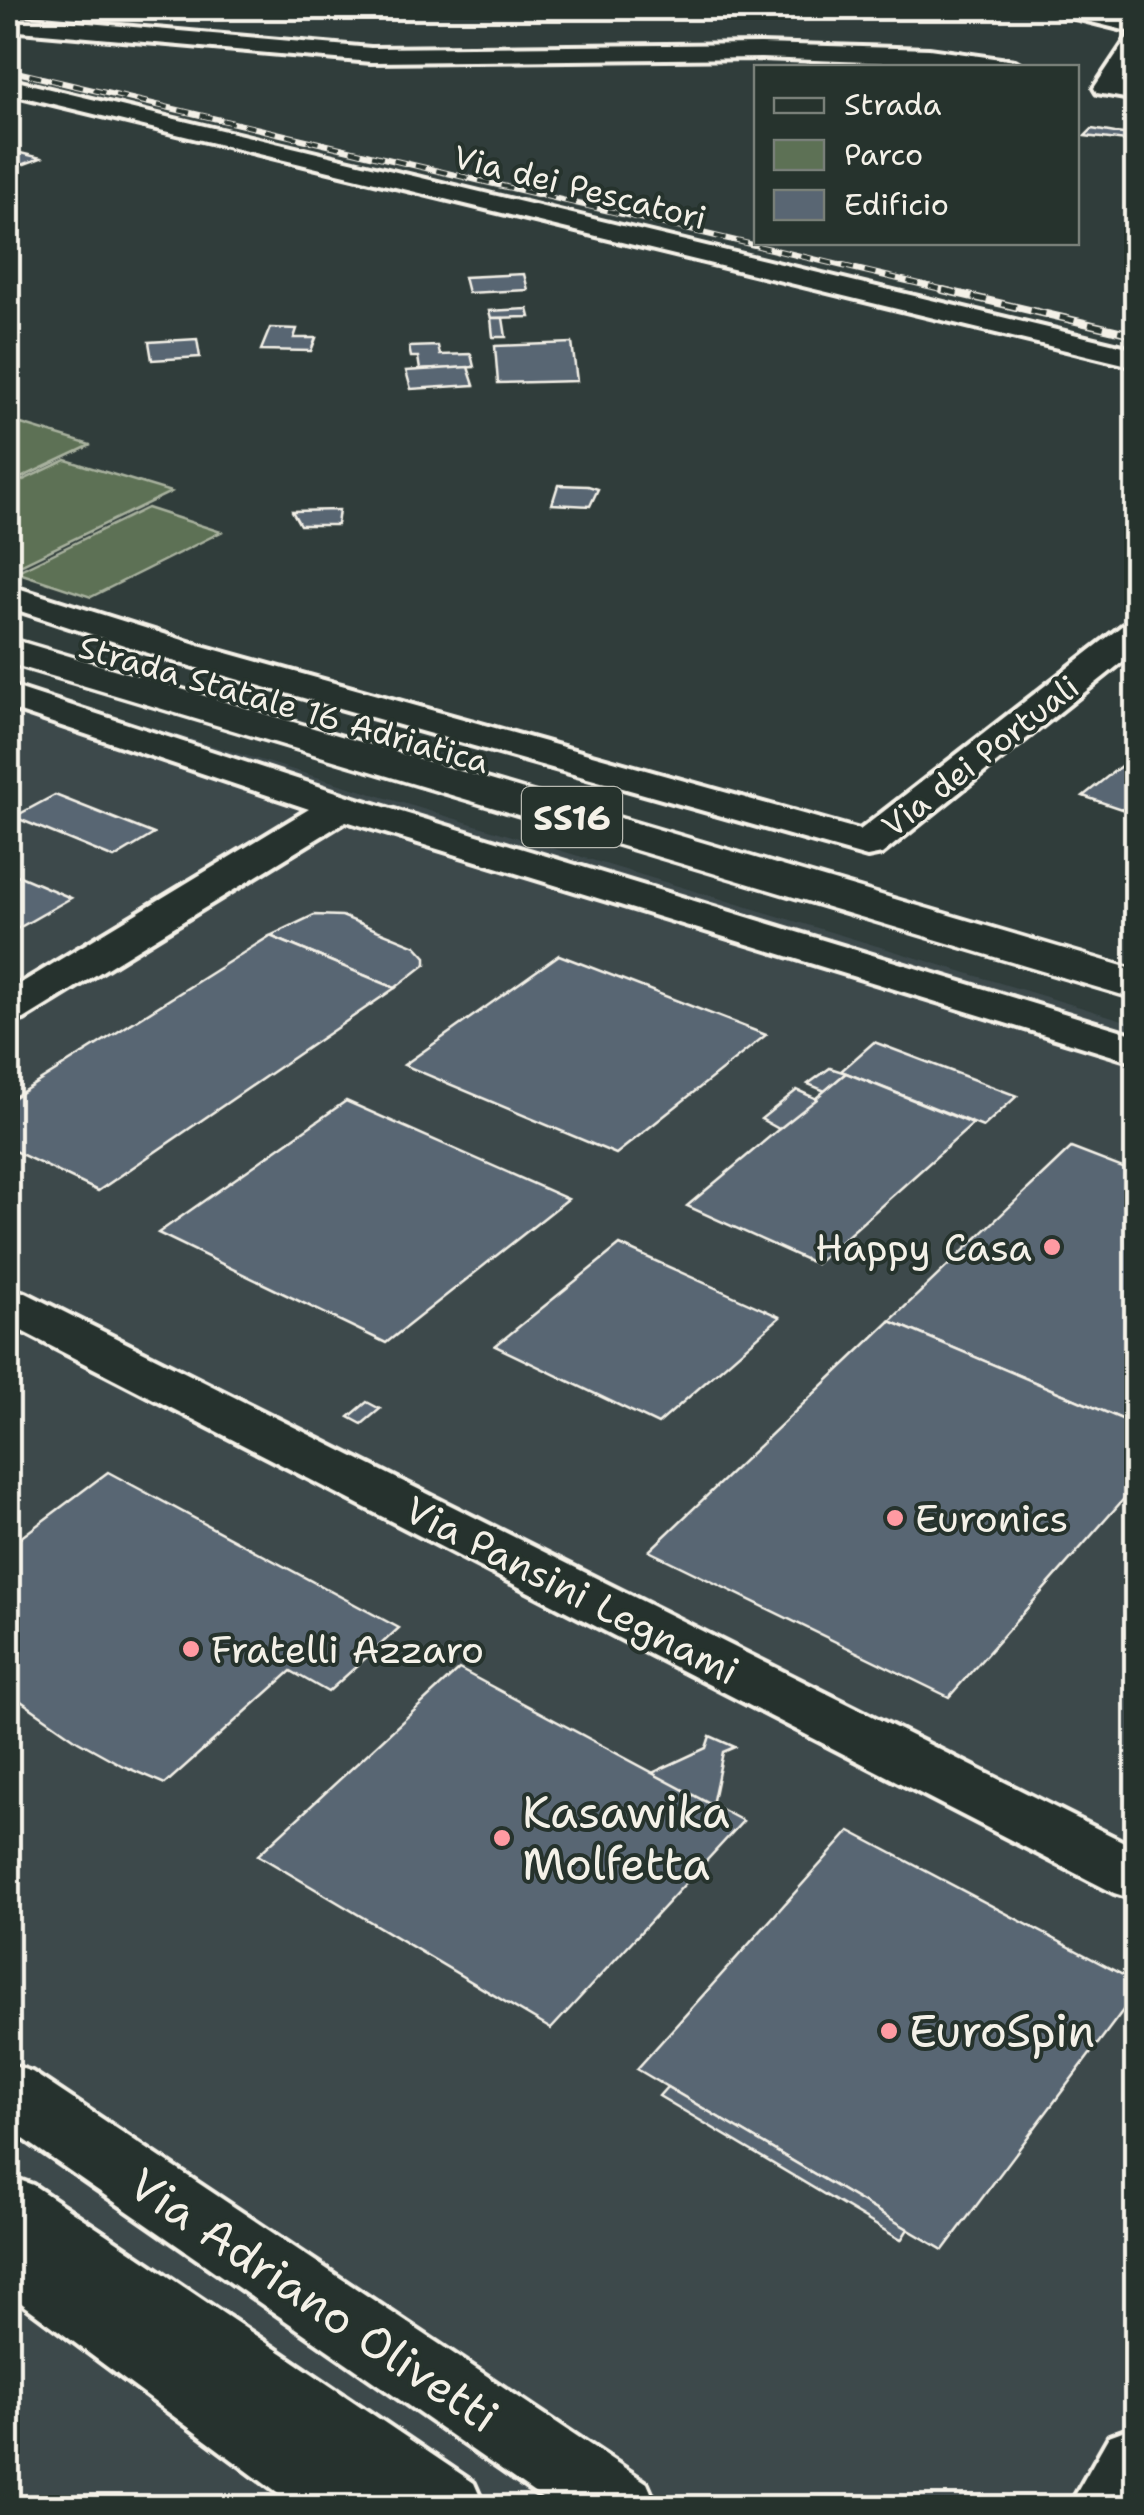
<svg xmlns="http://www.w3.org/2000/svg" width="1144" height="2515" viewBox="0 0 1144 2515" font-family="'Shantell Sans',sans-serif">
<style>
.built{fill:#3c494c}
.green{fill:#5d7155;stroke:#a8b19e;stroke-width:2.5}
.building{fill:#596673;stroke:#f4f1e8;stroke-width:2.5}
.lines{fill:none;stroke-linecap:round;stroke-linejoin:round}
.minor-casing{stroke:#f4f1e8;stroke-width:8}
.highway-casing{stroke:#f4f1e8;stroke-width:7}
.minor{fill:#26332d;fill-rule:evenodd}
.highway{fill:#26332d;fill-rule:evenodd}
.rail-far1-casing{stroke:#f4f1e8;stroke-width:6}
.rail-casing{stroke:#f4f1e8;stroke-width:8}
.rail-far1{stroke:#26332d;stroke-width:4;stroke-dasharray:11;stroke-linecap:butt}
.rail{stroke:#26332d;stroke-width:5;stroke-dasharray:15;stroke-linecap:butt}
.poi-dot{fill:#ff9aa2;stroke:#26332d;stroke-width:4}
.labels{text-anchor:middle;dominant-baseline:central;stroke-width:8;stroke-linejoin:round;paint-order:stroke}
.far-street-label{font-size:32px;fill:#f4f1e8;stroke:#26332d}
.shield{fill:#26332d;stroke:#b6b8b0;stroke-width:2.5}
.shield-label{font-size:35px;font-weight:bold;fill:#f4f1e8}
.poi-label{font-size:38px;fill:#f4f1e8;stroke:#26332d;text-anchor:start}
.street-label{font-size:38px;fill:#f4f1e8;stroke:#26332d}
.near-poi-label{font-size:45px;fill:#f4f1e8;stroke:#26332d;text-anchor:start}
.near-street-label{font-size:45px;fill:#f4f1e8;stroke:#26332d}
</style>
<rect width="100%" height="100%" fill="#303d3b"/>
<filter id="ink" filterUnits="userSpaceOnUse"><feTurbulence type="fractalNoise" baseFrequency=".01" numOctaves="2"/><feDisplacementMap in="SourceGraphic" scale="20" xChannelSelector="R" yChannelSelector="G"/><feConvolveMatrix kernelMatrix="1 2 1 2 8 2 1 2 1" color-interpolation-filters="sRGB"/></filter>
<g filter="url(#ink)">
<path class="built" d="M8 684 1136 1024V2507H8Z"/>
<g class="green">
<path d="M8 420 90 445H91L8 484Z"/>
<path d="M66 460 171 492 14 568 8 566V487Z"/>
<path d="M147 508 221 532 91 597 16 572Z"/>
</g>
<g class="building">
<path d="M1092 129 1115 133 1133 135 1126 141 1085 136Z"/>
<path d="M8 150 41 158 8 170Z"/>
<path d="M524 274 528 290 468 293 464 277Z"/>
<path d="M528 309 530 317 491 318 489 311Z"/>
<path d="M491 318H503L506 337H493Z"/>
<path d="M270 328 297 329 294 338H316L311 351 261 350Z"/>
<path d="M197 339 200 357 152 360 149 342Z"/>
<path d="M572 343 577 381 498 383 495 346Z"/>
<path d="M438 346 440 355 471 354 474 367 420 370 418 357H411L409 347Z"/>
<path d="M468 367 474 385 411 389 406 371Z"/>
<path d="M558 485 588 486 598 489 590 506 552 504Z"/>
<path d="M339 510 337 525H300L292 511Z"/>
<path d="M1136 754V814L1083 796Z"/>
<path d="M55 795 154 834 114 858 14 817Z"/>
<path d="M8 871 71 898 8 934Z"/>
<path d="M314 915 342 916 416 946 426 957V964L395 988 270 936Z"/>
<path d="M270 936 395 988 98 1191 8 1148V1101Z"/>
<path d="M559 955 766 1035 616 1154 404 1065Z"/>
<path d="M874 1042 1017 1096 983 1127 841 1071Z"/>
<path d="M830 1068 846 1073 825 1091 808 1084Z"/>
<path d="M846 1073 973 1124 816 1264 687 1206Z"/>
<path d="M797 1090 817 1099 779 1129 761 1119Z"/>
<path d="M346 1101 568 1199 386 1343 158 1233Z"/>
<path d="M1071 1148 1136 1173V1425L890 1321Z"/>
<path d="M620 1245 780 1317 658 1424 495 1346Z"/>
<path d="M890 1321 1136 1425V1485L949 1697 649 1551Z"/>
<path d="M367 1402 380 1409 362 1424 349 1417Z"/>
<path d="M108 1472 399 1628 328 1692 291 1671 165 1784 123 1766 78 1741 8 1692V1547Z"/>
<path d="M459 1669 743 1821 551 2029 258 1855Z"/>
<path d="M710 1736 735 1747 723 1752 712 1805 652 1773 706 1748Z"/>
<path d="M850 1831 1136 1982V1993L943 2250 637 2069Z"/>
<path d="M667 2087 908 2229 901 2240 659 2096Z"/>
</g>
<g class="lines">
<defs>
<g id="minor">
<path d="M1052 8H1089L1136 19V33L1055 13Z"/>
<path d="M8 16 371 48 761 44 929 49 1015 61 1027 68 761 58 371 62 8 30Z"/>
<path d="M1136 35V60L1121 83 1136 86V100L1097 93 1094 88 1128 37Z"/>
<path d="M8 79 1136 349V367L8 93Z"/>
<path d="M8 585 202 646 860 830 1123 625 1136 622V651L882 854 867 857 176 662 8 607Z"/>
<path d="M8 685 355 798 1136 1035V1063L346 821 24 1019 8 1023V991L309 809 8 708Z"/>
<path d="M8 1288 26 1293 1136 1848V1900L1114 1893 8 1324Z"/>
<path d="M8 2064 32 2072 647 2483 658 2508H556L8 2128Z"/>
<path d="M8 2176 33 2185 474 2483 485 2508 296 2507 8 2293Z"/>
<path d="M1136 2426V2508H1068L1109 2436Z"/>
</g>
<path id="highway" d="M8 638 1136 970V999L8 663Z"/>
</defs>
<use href="#minor" class="minor-casing"/>
<use href="#highway" class="highway-casing"/>
<use href="#minor" class="minor"/>
<use href="#highway" class="highway"/>
<defs>
<path id="rail-far1" d="M8 70 954 292"/>
<path id="rail" d="M943 290 1136 335"/>
</defs>
<use href="#rail-far1" class="rail-far1-casing"/>
<use href="#rail" class="rail-casing"/>
<use href="#rail-far1" class="rail-far1"/>
<use href="#rail" class="rail"/>
</g>
</g>
<g class="poi-dot">
<circle cx="1052" cy="1247" r="10"/>
<circle cx="895" cy="1518" r="10"/>
<circle cx="191" cy="1649" r="10"/>
<circle cx="502" cy="1838" r="10"/>
<circle cx="889" cy="2031" r="10"/>
</g>
<g class="labels">
<g class="far-street-label">
<text transform="translate(580 187) rotate(14)">Via dei Pescatori</text>
<text transform="translate(284 704) rotate(16)">Strada Statale 16 Adriatica</text>
<text transform="translate(980 756) rotate(-38)">Via dei Portuali</text>
</g>
<rect class="shield" x="522" y="787" width="100" height="60" rx="8"/>
<g class="shield-label">
<text x="572" y="817">SS16</text>
</g>
<g class="poi-label">
<text x="1032" y="1247" text-anchor="end">Happy Casa</text>
<text x="915" y="1518">Euronics</text>
<text x="211" y="1649">Fratelli Azzaro</text>
</g>
<g class="street-label">
<text transform="translate(572 1590) rotate(27)">Via Pansini Legnami</text>
</g>
<g class="near-poi-label">
<text x="522" y="1812">Kasawika<tspan x="522" dy="52">Molfetta</tspan></text>
<text x="909" y="2031">EuroSpin</text>
</g>
<g class="near-street-label">
<text transform="translate(314 2300) rotate(34)">Via Adriano Olivetti</text>
</g>
</g>
<rect width="1144" height="2515" fill="none" stroke="#26332d" stroke-width="40"/>
<rect x="20" y="20" width="1104" height="2475" fill="none" stroke="#f4f1e8" stroke-width="4" filter="url(#ink)"/>
<rect x="754" y="65" width="325" height="180" fill="#26332d" stroke="#787f78" stroke-width="2.5"/>
<rect x="774" y="98" width="50" height="15" fill="#26332d" stroke="#787f78" stroke-width="2.5"/>
<text x="844" y="115" font-size="30" fill="#f4f1e8">Strada</text>
<rect x="774" y="140" width="50" height="30" fill="#5d7155" stroke="#787f78" stroke-width="2.5"/>
<text x="844" y="165" font-size="30" fill="#f4f1e8">Parco</text>
<rect x="774" y="190" width="50" height="30" fill="#596673" stroke="#787f78" stroke-width="2.5"/>
<text x="844" y="215" font-size="30" fill="#f4f1e8">Edificio</text>
</svg>
